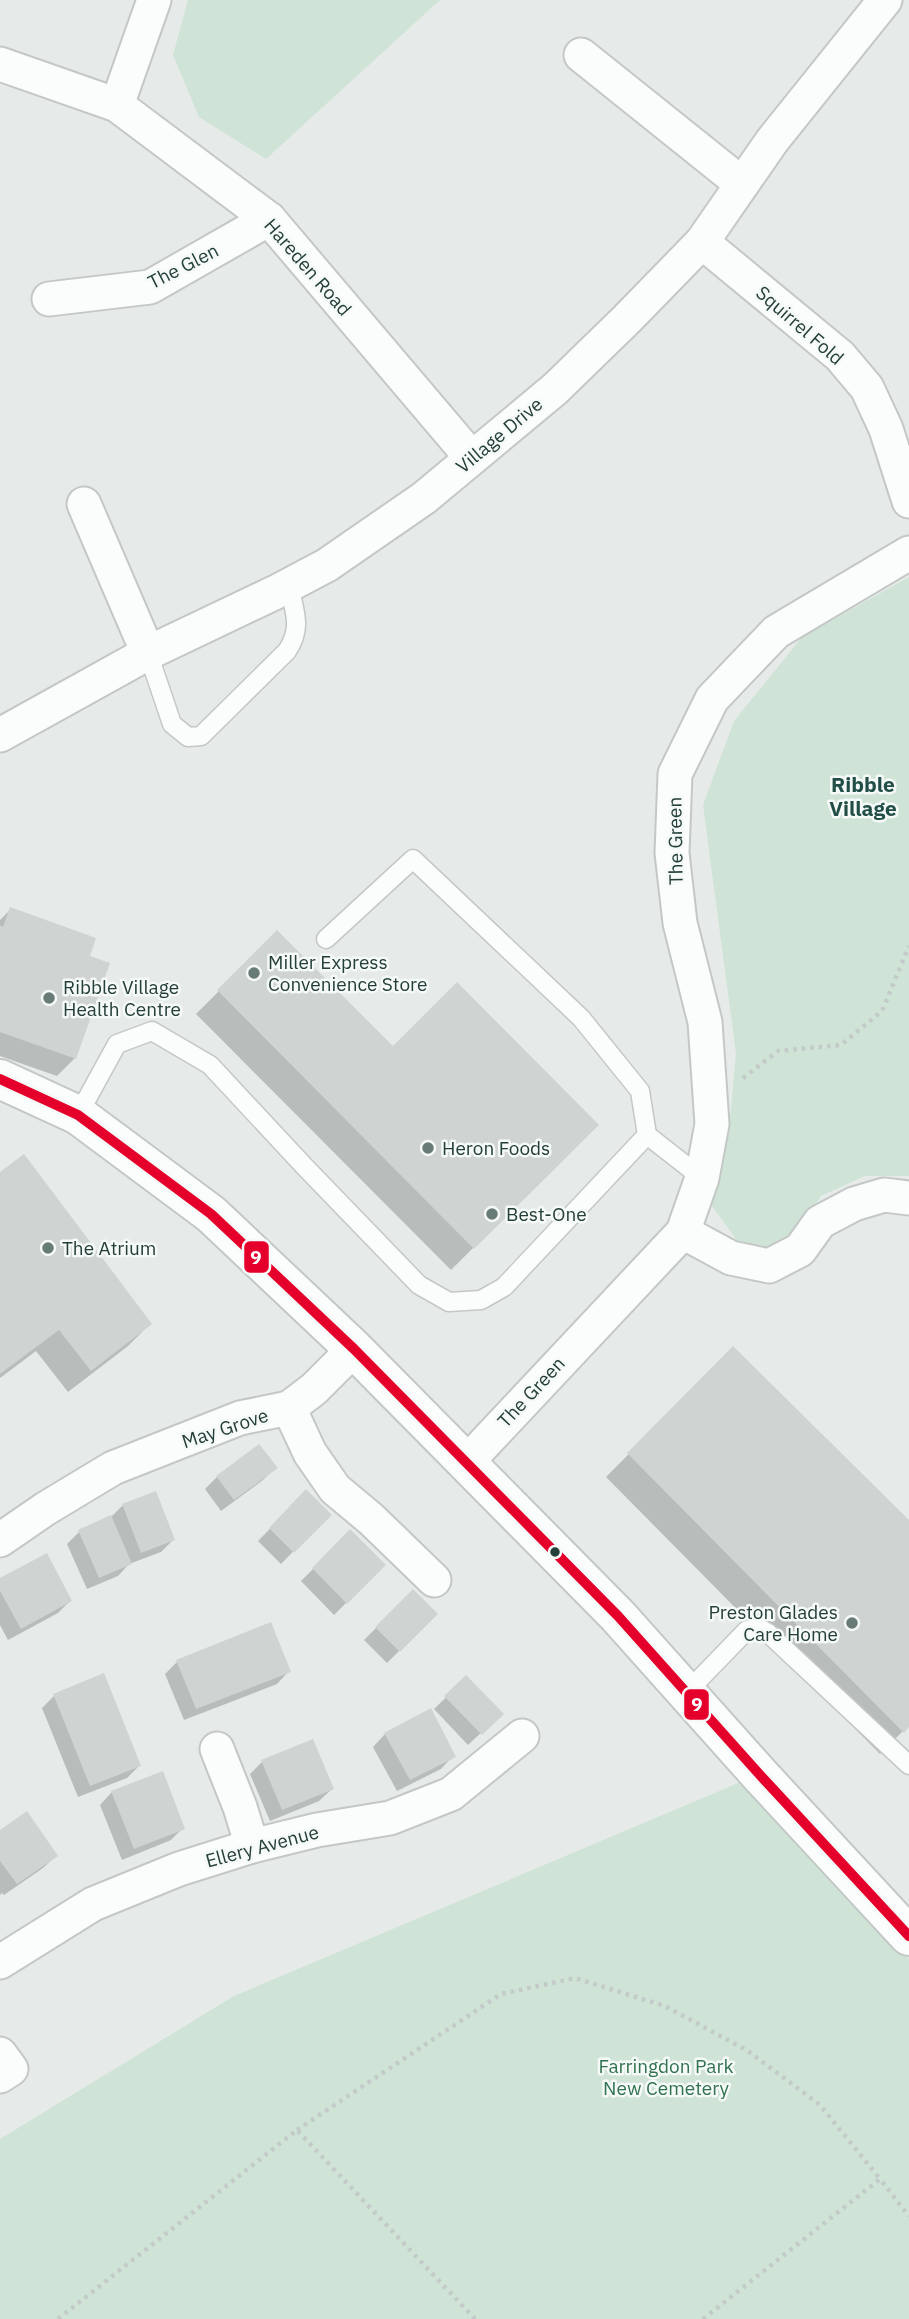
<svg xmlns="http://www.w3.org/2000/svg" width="909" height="2319" viewBox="0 0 909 2319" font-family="'IBM Plex Sans',sans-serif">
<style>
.green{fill:#d0e3d7}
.shadow{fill:#0003}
.building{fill:#cfd3d2}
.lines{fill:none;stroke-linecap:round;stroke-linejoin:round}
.lane-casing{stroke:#c3c8c6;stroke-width:21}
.street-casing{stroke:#c3c8c6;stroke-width:37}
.secondary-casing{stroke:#c2c8c6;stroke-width:42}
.path{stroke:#c2cbc9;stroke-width:4.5;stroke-dasharray:3.5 5;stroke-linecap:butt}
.lane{stroke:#fbfcfc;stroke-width:18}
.street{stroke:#fbfcfc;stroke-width:33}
.secondary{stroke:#fbfcfc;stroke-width:38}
.bus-1-casing{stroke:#f5f9f7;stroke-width:16}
.bus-1{stroke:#e4002b;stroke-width:10}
.poi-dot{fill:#687b77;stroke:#f5f9f7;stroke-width:2.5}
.bus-dot{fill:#243e39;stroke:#f5f9f7;stroke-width:2.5}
.labels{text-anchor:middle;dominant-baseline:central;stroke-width:5;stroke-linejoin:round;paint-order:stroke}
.street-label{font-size:19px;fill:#243e39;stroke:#f5f9f7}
.poi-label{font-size:19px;fill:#243e39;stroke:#f5f9f7;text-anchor:start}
.park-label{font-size:19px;fill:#317250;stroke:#f5f9f7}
.neighbourhood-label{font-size:21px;font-weight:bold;fill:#214f48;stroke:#f5f9f7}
.line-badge{stroke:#f5f9f7;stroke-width:2.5}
.badge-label{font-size:19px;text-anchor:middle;font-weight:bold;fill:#fff}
</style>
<rect width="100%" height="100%" fill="#e6ebe9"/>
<g class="green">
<path d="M188 0H440L266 159 199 117 173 55Z"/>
<path d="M909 577V1176H865L821 1196 799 1231 773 1252 740 1245 710 1203 729 1130 736 1054 703 805 734 721 802 637Z"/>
<path d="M743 1781 909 1959V2319H0V2139L234 1996Z"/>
</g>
<g class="shadow">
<path d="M11 909 88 957 75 1058 57 1076 0 1056V920Z"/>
<path d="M277 933 393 1049 596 1125 451 1270 196 1014Z"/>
<path d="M0 1174 150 1324 128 1346 68 1392 36 1351 0 1378Z"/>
<path d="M733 1349 909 1522V1725L880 1754 606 1477Z"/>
<path d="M275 1468 263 1480 221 1511 205 1489 217 1477Z"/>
<path d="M306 1492 329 1515 281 1564 258 1541Z"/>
<path d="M123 1505 173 1540 161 1552 129 1564 118 1576 87 1589 67 1544 79 1532 111 1517Z"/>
<path d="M350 1532 384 1565 334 1615 301 1581Z"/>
<path d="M0 1580 70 1601 58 1613 8 1640 0 1625Z"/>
<path d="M413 1591 436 1614 387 1663 364 1640Z"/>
<path d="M177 1662 289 1671 277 1684 184 1720 165 1674Z"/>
<path d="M466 1678 501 1714 468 1745 434 1709Z"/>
<path d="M54 1696 139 1766 127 1778 78 1797 42 1708Z"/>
<path d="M385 1734 453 1756 441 1769 397 1791 373 1747Z"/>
<path d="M262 1762 332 1789 319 1801 270 1821 250 1774Z"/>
<path d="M112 1792 183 1828 171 1840 122 1860 100 1805Z"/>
<path d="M0 1832 56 1856 43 1868 4 1895 2 1893 0 1895Z"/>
</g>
<g class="building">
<path d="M10 907 96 938 90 956 110 963 76 1059 0 1032V925L3 927Z"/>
<path d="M277 930 393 1046 457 982 599 1125 474 1249 217 990Z"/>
<path d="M24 1154 152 1324 91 1371 59 1330 0 1374V1172Z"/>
<path d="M733 1346 909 1520V1727L904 1733 627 1453Z"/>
<path d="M259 1444 278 1468 234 1500 216 1476Z"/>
<path d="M306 1489 332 1515 294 1553 269 1528Z"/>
<path d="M156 1491 175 1540 141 1553 122 1504Z"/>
<path d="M111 1515 132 1564 99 1578 78 1530Z"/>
<path d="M350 1529 386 1565 347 1604 312 1568Z"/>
<path d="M47 1553 72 1601 21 1629 0 1591V1578Z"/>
<path d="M413 1589 438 1614 400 1652 375 1627Z"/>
<path d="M271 1622 291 1672 196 1709 176 1660Z"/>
<path d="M104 1673 141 1766 90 1786 53 1694Z"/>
<path d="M466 1675 504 1714 482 1735 444 1696Z"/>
<path d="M431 1708 456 1757 410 1780 384 1733Z"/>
<path d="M313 1739 334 1789 282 1810 261 1760Z"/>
<path d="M163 1771 185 1829 134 1849 111 1791Z"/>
<path d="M27 1811 58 1856 17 1884 0 1861V1830Z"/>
</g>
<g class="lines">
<defs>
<g id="lane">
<path d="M148 653 172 724 188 737 201 736 287 651C303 627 294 611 289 585"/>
<path d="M326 939 413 859 581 1018 640 1091 647 1135"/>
<path d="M78 1115 117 1044 152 1031 210 1065 304 1166 419 1285 449 1302 481 1300 504 1287 647 1135 702 1178"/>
<path d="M686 1693 747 1630 757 1627 768 1633 909 1765"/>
</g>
<g id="street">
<path d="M581 55 742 184"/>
<path d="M0 64 117 105 269 219 471 457"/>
<path d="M117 105 154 0"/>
<path d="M702 242 840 356 867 388 886 429 909 501"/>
<path d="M49 299 150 287 269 219"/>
<path d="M84 504 148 653"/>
<path d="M0 735 148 653 276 592 327 565 424 498 555 389 627 319 702 242 772 141 885 0"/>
<path d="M683 1232 731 1258 769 1266 800 1250 820 1222 854 1204 884 1195 909 1198"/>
<path d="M289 1408 314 1389 354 1349"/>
<path d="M467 1462 683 1232 702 1178 712 1124 705 1022 680 923 672 853 675 774 712 699 776 632 909 553"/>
<path d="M0 1540 45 1509 113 1468 240 1418 289 1408 310 1453 335 1489 371 1519 434 1580"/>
<path d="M217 1749 240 1807 252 1846"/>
<path d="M0 1962 93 1904 179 1869 252 1846 317 1830 390 1818 451 1794 522 1736"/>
<path d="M0 2054 11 2069 0 2076"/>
</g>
<path id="secondary" d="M0 1079 78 1115 211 1214 354 1349 618 1616 760 1775 909 1936"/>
</defs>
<use href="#lane" class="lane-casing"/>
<use href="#street" class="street-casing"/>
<use href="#secondary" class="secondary-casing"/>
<g class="path">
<path d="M743 1078 778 1051 841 1045 882 1011 909 946"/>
<path d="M297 2130 501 1994 575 1978 665 2006 748 2051 820 2105 880 2179"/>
<path d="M58 2319 297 2130 475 2319"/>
<path d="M703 2319 880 2179 909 2216"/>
</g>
<use href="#lane" class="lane"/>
<use href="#street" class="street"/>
<use href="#secondary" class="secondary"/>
<defs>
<path id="bus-1" d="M0 1079 78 1115 211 1214 354 1349 618 1616 760 1775 909 1936"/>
</defs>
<use href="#bus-1" class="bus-1-casing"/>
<use href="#bus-1" class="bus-1"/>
</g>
<g class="poi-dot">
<circle cx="254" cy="973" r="7"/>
<circle cx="49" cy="998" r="7"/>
<circle cx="428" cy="1148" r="7"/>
<circle cx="492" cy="1214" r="7"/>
<circle cx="48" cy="1248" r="7"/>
<circle cx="852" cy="1623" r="7"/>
</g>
<circle class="bus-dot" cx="555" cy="1552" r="6"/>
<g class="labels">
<g class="street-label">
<text transform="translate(183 266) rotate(-27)">The Glen</text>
<text transform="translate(308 267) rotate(49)">Hareden Road</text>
<text transform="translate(800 325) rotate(41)">Squirrel Fold</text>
<text transform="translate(499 435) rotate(-40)">Village Drive</text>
<text transform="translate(675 841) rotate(-91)">The Green</text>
<text transform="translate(531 1392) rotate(-47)">The Green</text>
<text transform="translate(225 1428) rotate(-18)">May Grove</text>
<text transform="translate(262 1846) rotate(-15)">Ellery Avenue</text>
</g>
<g class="poi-label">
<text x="268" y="962">Miller Express<tspan x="268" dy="22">Convenience Store</tspan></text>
<text x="63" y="987">Ribble Village<tspan x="63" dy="22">Health Centre</tspan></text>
<text x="442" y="1148">Heron Foods</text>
<text x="506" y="1214">Best-One</text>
<text x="62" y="1248">The Atrium</text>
<text x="838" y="1612" text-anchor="end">Preston Glades<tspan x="838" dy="22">Care Home</tspan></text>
</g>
<g class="park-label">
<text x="666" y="2066">Farringdon Park<tspan x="666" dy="22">New Cemetery</tspan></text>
</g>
<g class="neighbourhood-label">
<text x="863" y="784">Ribble<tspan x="863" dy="24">Village</tspan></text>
</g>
</g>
<g class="line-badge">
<rect x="243" y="1240" width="27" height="34" rx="7" fill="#e4002b"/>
<rect x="683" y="1688" width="27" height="33" rx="7" fill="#e4002b"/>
</g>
<g class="badge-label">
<text x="256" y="1264">9</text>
<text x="697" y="1711">9</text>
</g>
</svg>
